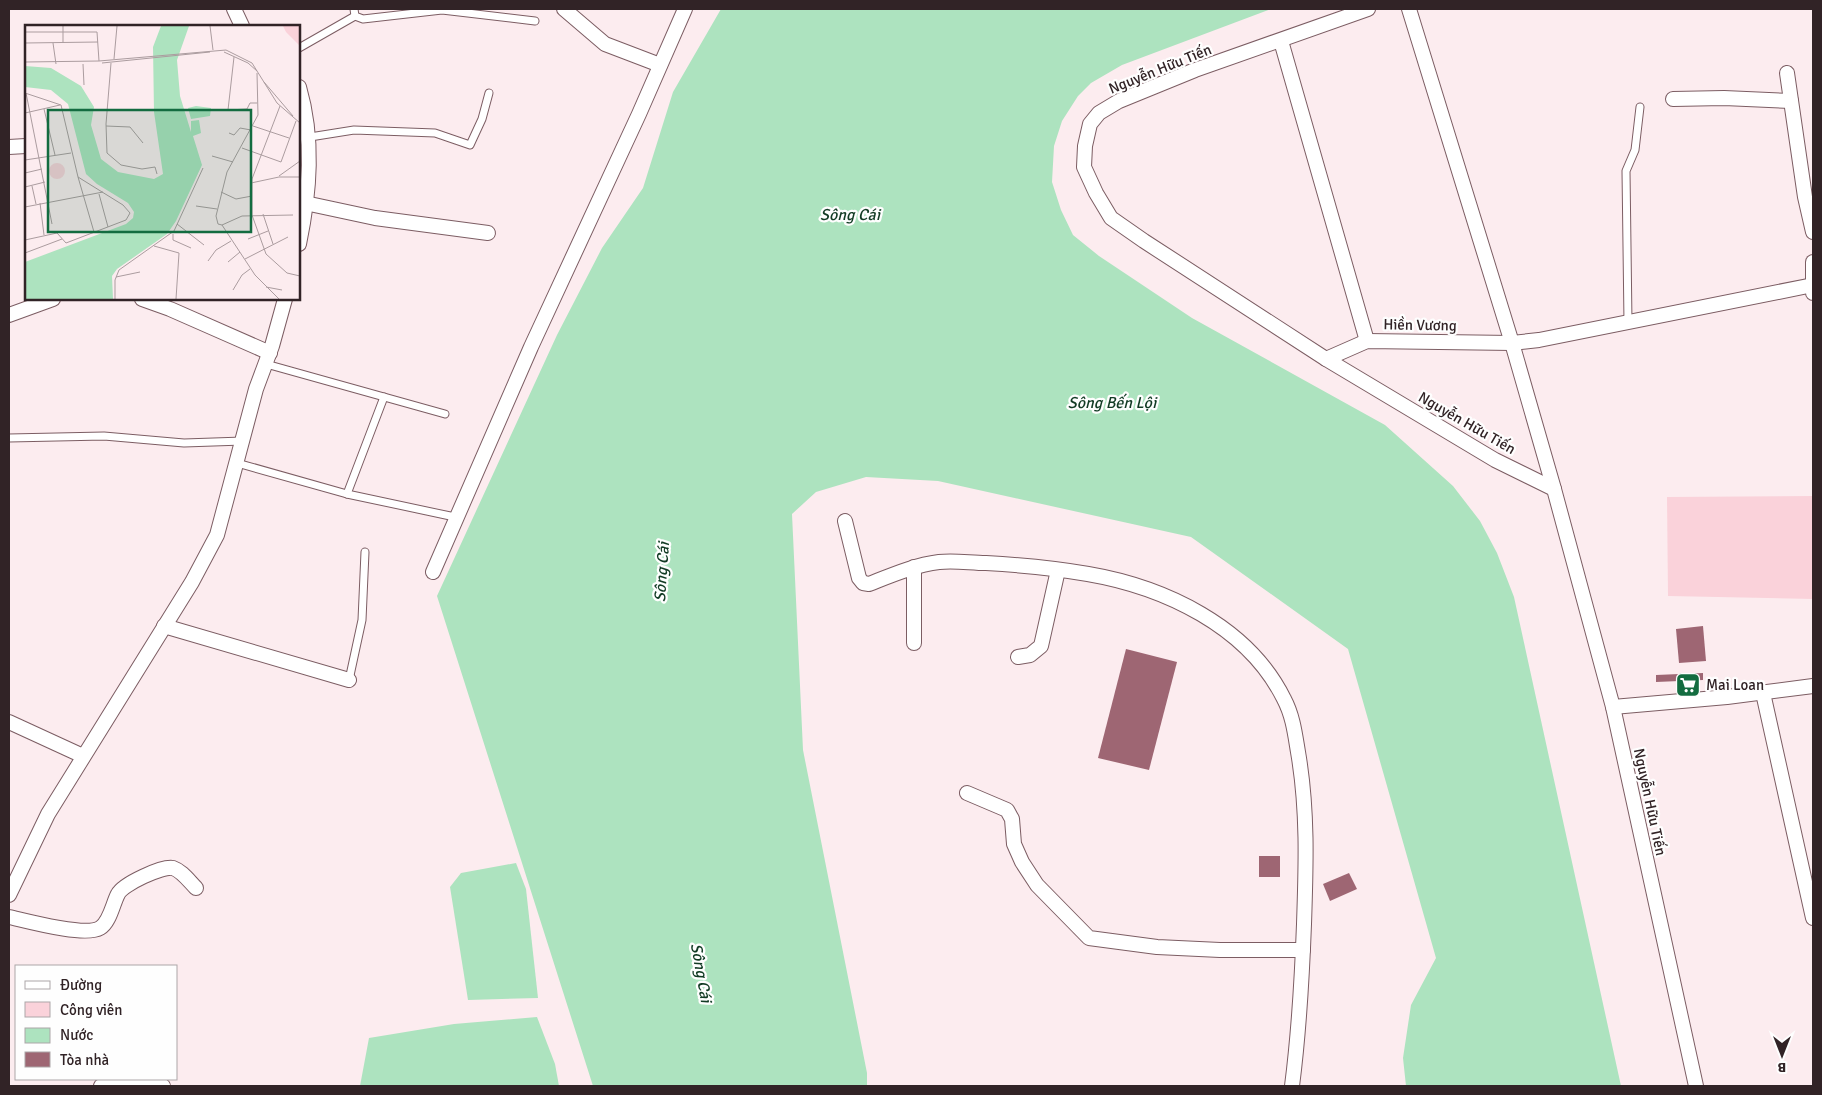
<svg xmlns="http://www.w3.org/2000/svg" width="1822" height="1095" viewBox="0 0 1822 1095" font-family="Signika,sans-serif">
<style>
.green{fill:#fad2da}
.water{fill:#ade3bf}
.building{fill:#9e6673}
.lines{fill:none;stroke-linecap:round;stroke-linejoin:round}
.lane-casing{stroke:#7c5d63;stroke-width:9}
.street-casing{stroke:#7c5d63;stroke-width:16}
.lane{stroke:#fff;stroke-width:7}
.street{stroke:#fff;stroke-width:14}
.labels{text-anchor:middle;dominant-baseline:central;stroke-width:4.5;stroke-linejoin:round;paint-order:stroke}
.street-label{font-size:15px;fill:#312326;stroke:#fefefe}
.poi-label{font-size:15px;fill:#312326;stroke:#fefefe;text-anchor:start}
.water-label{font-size:16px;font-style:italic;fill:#123b24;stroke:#fefefe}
.inset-road{fill:none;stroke:#ab9c9f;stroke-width:1}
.view{fill:#136c40;fill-opacity:0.15;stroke:#136c40;stroke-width:2.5}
.inset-edge{fill:none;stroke:#312326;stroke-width:2.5}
</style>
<rect width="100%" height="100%" fill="#fcecef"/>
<path class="green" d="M1813 496V599L1668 596 1667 497Z"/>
<g class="water">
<path d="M721 9H1271L1122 65 1091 83 1078 96 1062 121 1054 146 1052 182 1061 210 1073 235 1099 256 1192 318 1385 425 1453 486 1480 521 1497 553 1514 597 1621 1086H1406L1403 1058 1411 1005 1436 958 1348 649 1191 537 938 481 866 477 816 492 792 514 803 750 867 1073V1086H593L437 596 557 335 602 248 643 188 673 92Z"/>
<path d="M516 863 526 889 538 998 468 1000 450 887 461 873Z"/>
<path d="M537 1017 555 1064 559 1086H360L369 1038 454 1024Z"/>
</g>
<g class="building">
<path d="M1703 626 1706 661 1679 663 1676 629Z"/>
<path d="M1126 649 1177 662 1149 770 1098 758Z"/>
<path d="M1703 673V680L1656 682V675Z"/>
<rect x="1259" y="856" width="21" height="21"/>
<path d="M1349 873 1357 889 1330 901 1323 884Z"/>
</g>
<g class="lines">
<defs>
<g id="lane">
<path d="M354 9 355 16 363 19 442 10 535 21"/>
<path d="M299 48 355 16"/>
<path d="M310 137 354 130 435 133 470 145 482 119 489 93"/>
<path d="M1628 322 1626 171 1635 150 1640 107"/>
<path d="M266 364 445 414"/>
<path d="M9 438 104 436 184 443 243 441"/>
<path d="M237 463 347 494 455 517"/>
<path d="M347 494 384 397"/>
<path d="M349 680 362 620 365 552"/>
</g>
<g id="street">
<path d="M234 9 242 26"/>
<path d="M564 9 605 44 660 65"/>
<path d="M1368 9 1195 70 1119 101 1099 113 1090 124 1085 146 1084 167 1096 193 1111 218 1144 241 1326 359 1495 460 1554 489 1613 707 1696 1086"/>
<path d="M1409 9 1512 343 1554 489"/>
<path d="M1281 41 1367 341"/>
<path d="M1787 73 1805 197 1813 232"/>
<path d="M299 87C314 139 310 191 299 244"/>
<path d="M1673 99 1724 98 1791 101"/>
<path d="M9 147 26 146"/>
<path d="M305 203 375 218 488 233"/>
<path d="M1813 293V262"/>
<path d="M142 299 170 309 270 353"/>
<path d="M9 315 53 299"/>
<path d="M1326 359 1367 341 1512 343 1539 340 1813 285"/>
<path d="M845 521 859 578 863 583 869 584C892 575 915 565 939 562 954 560 971 563 986 563 1020 565 1054 568 1088 574 1164 587 1248 626 1284 699 1293 716 1295 734 1298 752 1308 810 1306 866 1304 924 1302 978 1299 1032 1292 1086"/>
<path d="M914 567V643"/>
<path d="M433 572 531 347 639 114 685 9"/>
<path d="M164 626 349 680"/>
<path d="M1018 657 1030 655 1041 646 1058 570"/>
<path d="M1763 693 1813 918"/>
<path d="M1613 707 1727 697 1813 686"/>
<path d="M9 722 83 756"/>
<path d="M967 793 1007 810 1012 819 1014 844 1022 862 1037 885 1089 938 1157 947 1220 950H1303"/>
<path d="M9 895 48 814 192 582 217 535 256 389 272 346 285 299"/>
<path d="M9 917C27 921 85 937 100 928 110 922 113 903 118 894 123 884 162 866 173 868 182 871 189 881 196 888"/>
<path d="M101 1086C120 1077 143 1084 163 1086"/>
</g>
</defs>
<use href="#lane" class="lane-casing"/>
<use href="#street" class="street-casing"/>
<use href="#lane" class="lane"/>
<use href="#street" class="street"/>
</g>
<defs>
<symbol id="supermarket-square" viewBox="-11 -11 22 22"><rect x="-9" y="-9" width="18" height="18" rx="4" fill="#136c40" stroke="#fefefe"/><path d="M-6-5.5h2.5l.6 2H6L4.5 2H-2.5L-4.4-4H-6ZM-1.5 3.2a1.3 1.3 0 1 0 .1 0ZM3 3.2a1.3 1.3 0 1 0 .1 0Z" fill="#fff"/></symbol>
</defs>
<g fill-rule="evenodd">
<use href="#supermarket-square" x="1674" y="671" width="28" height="28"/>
</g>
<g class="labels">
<g class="street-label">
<text transform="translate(1160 69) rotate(-22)">Nguyễn Hữu Tiến</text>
<text transform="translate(1420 325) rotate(1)">Hiền Vương</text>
<text transform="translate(1467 423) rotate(30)">Nguyễn Hữu Tiến</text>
<text transform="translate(1650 802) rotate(78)">Nguyễn Hữu Tiến</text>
</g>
<g class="poi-label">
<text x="1706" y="685">Mai Loan</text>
</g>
<g class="water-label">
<text x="850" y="215">Sông Cái</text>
<text x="1112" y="403">Sông Bến Lội</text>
<text transform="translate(662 572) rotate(-86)">Sông Cái</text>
<text transform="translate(701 973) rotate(80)">Sông Cái</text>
</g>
</g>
<g transform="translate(25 25)">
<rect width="275" height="275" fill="#fcecef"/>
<path d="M258 1H275V21L261 7ZM24 146a8 8 0 1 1 16 0a8 8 0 1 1-16 0Z" fill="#fad2da"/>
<path d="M136 1H164L152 35 155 71 166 107V96L174 95 176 108 168 111 177 140 151 196 142 209 92 244 87 251 88 274H0V237L101 199 108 193 109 187 103 178 72 159 61 149 43 79 26 65 0 62V41L26 43 56 61 69 82 66 100 76 134 93 147 129 154 138 149 129 87 128 22ZM171 81 186 83 185 91 166 94 163 83Z" fill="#ade3bf"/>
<path class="inset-road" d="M38 1V18M185 1 188 25M0 7H72L74 36M0 18 73 17M28 18 31 39M199 27 223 38 232 46M209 32 203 85 222 84 225 78H232M89 34 92 1M0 37 74 36 201 25 227 38 252 78 275 98M77 38 185 27M86 38 81 99 82 128 96 140 117 144 130 142 132 149M58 39 59 60M232 48 233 90 202 147 191 191 193 199 197 200 230 250 254 274M239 57 268 91M0 68 36 80 53 152 98 180 105 188 101 195 41 218 32 208 0 215M1 68 27 199M255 81 227 154V190L241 229 262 248 275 251M19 84 30 130M0 88 35 80M81 101 105 102 118 118M228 101 264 113M204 108 209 110 215 103 226 105M217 123 256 137 271 96M187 131 208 137M0 135 46 128M0 148 17 144M254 151 275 136M53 152 69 207M226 158 254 152H275M7 161 11 179M0 162 20 157M196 167 211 174 227 171M74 169 83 202M15 178 19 210M171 181 192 184M0 182 78 167M238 189 248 219M152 199 179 220M197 200 217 191 268 190M148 209V215L166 223M223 214 243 206M129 221 154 228 151 274M0 228 37 214M220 234 263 212M183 236 191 225 206 216M203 237 215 227M91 252 115 247M241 262 257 265M208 265 217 250 225 244M90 274V255L94 245 149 206 178 143"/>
<path class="view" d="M23 85H226V207H23Z"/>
<rect width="275" height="275" class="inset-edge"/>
</g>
<rect width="1822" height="1095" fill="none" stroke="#312326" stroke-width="20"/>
<rect x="15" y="965" width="162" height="115" fill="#fefefe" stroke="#aca6a8"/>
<rect x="25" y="981" width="25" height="8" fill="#ffffff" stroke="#aca6a8"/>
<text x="60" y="990" font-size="15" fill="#312326">Đường</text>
<rect x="25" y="1002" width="25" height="15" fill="#fad2da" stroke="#aca6a8"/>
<text x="60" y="1015" font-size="15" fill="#312326">Công viên</text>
<rect x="25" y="1028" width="25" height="15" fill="#ade3bf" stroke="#aca6a8"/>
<text x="60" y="1040" font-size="15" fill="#312326">Nước</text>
<rect x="25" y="1052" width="25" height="15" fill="#9e6673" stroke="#aca6a8"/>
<text x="60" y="1065" font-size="15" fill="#312326">Tòa nhà</text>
<g transform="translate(1782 1055) rotate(180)" stroke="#fefefe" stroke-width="4" paint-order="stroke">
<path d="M0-4L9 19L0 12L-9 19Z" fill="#312326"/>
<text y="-8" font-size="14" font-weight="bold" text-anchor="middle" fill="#312326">B</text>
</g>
</svg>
